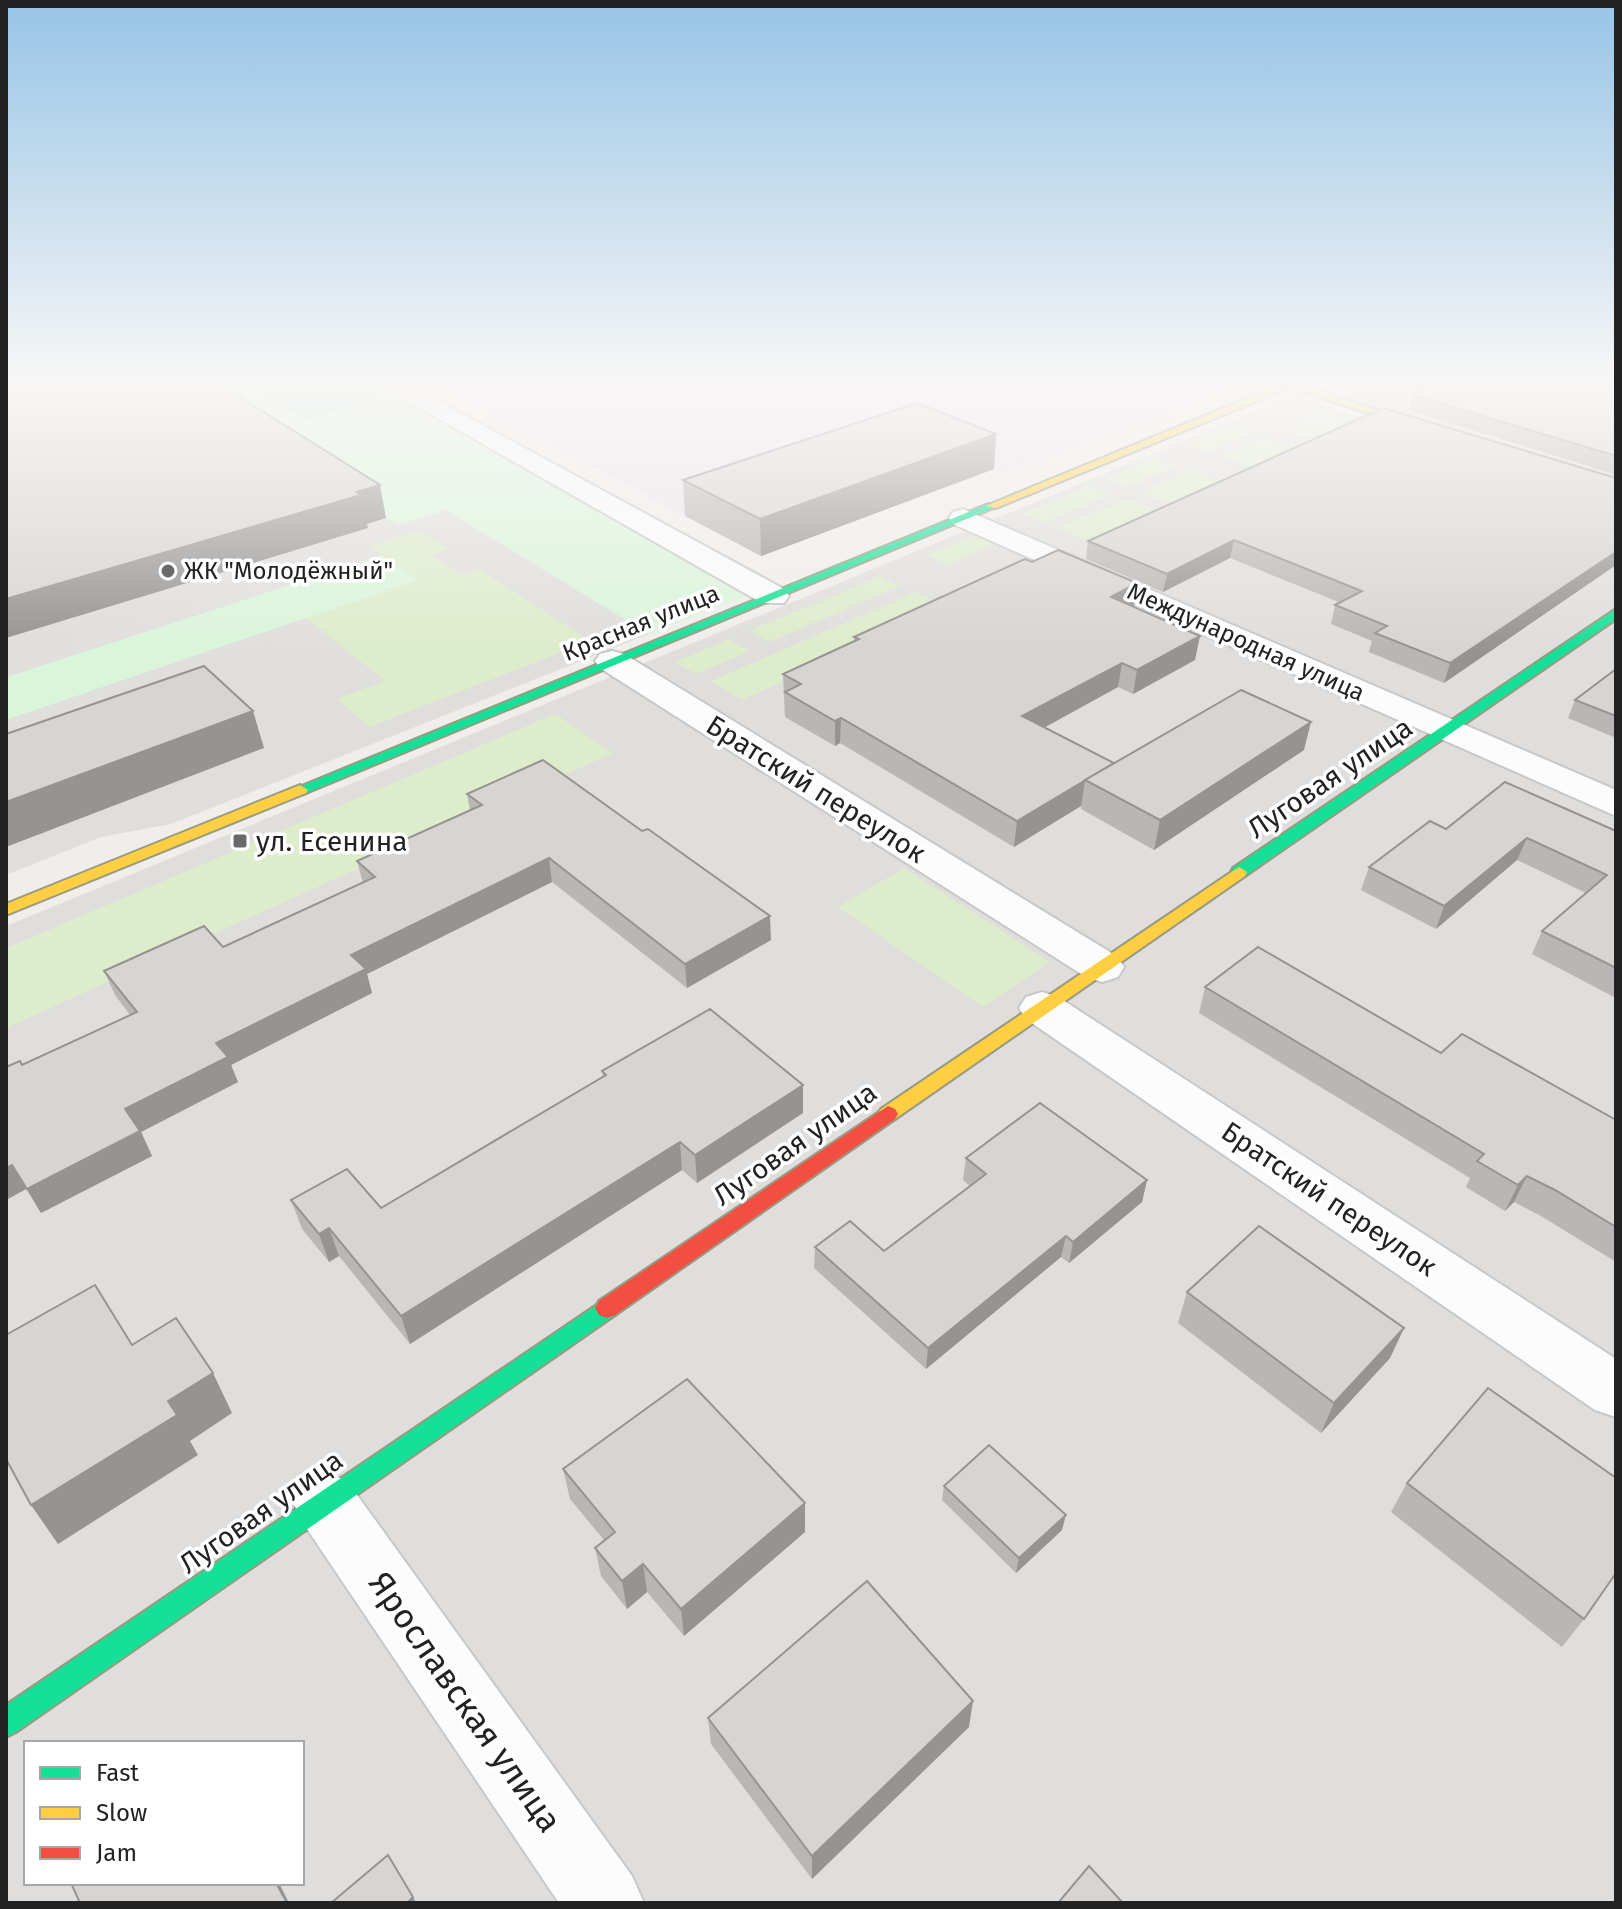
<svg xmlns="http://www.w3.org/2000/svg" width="1622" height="1909" viewBox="0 0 1622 1909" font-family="'Fira Sans',sans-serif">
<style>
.residential{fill:#dfdedc;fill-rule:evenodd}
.industrial{fill:#ede4e9}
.grass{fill:#ddeccb}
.park{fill:#daf5da}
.pitch{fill:#b7e6d2}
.parking{fill:#e0dfde}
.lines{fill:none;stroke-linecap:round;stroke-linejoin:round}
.street-casing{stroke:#c9c8c7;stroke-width:4}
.fast-casing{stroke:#999a82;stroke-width:4}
.slow-casing{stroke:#999a82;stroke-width:4}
.jam-casing{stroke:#999a82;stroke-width:4}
.street{fill:#fdfcfc;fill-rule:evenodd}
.fast{fill:#16e098;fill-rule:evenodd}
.slow{fill:#ffcf43;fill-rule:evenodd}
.jam{fill:#f24e42;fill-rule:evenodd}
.wall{fill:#b9b6b5}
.shaded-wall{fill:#969493}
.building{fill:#d7d4d2;stroke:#969493;stroke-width:2}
.poi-dot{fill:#6a6968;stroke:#fff;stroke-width:3}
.labels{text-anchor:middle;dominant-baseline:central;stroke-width:7;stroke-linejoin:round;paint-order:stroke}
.far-poi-label{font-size:24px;fill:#222;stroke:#fff;text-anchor:start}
.far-street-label{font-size:24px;fill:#222;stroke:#fff}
.street-label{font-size:28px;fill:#222;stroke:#fff}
.poi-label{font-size:28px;fill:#222;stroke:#fff;text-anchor:start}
.near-street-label{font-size:34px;fill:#222;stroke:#fff}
</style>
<rect width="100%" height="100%" fill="#f0eeeb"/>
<g class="residential">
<path d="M6 382H179L397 525 446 510 649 634 171 824 101 837 6 875Z"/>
<path d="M1348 382H1616V479L1328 390Z"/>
<path d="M1293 396 1616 498V1903H6V926ZM26 1743H302V1883H26Z"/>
</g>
<path class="industrial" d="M433 382H1211L1228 387 1003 473 993 469 761 556Z"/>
<g class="grass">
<path d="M1320 413 1507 472 1316 440 1283 429Z"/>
<path d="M1230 426 1251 433 1208 452 1187 445Z"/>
<path d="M1265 437 1298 448 1254 468 1222 456Z"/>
<path d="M1155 458 1176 466 1127 487 1106 479Z"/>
<path d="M1190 470 1222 482 1174 504 1141 492Z"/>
<path d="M1090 486 1111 494 1044 523 1023 514Z"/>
<path d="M1126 499 1159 511 1092 542 1058 528Z"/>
<path d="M419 530 449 549 432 555 461 575 479 569 590 641 369 727 337 699 385 681 306 618 418 580 370 546Z"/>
<path d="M979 533 1000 542 948 565 927 555Z"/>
<path d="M880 576 900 586 770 642 749 631Z"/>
<path d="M915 592 946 607 742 700 711 681Z"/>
<path d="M729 639 750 651 696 674 675 662Z"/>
<path d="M555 714 613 753 6 1028V948Z"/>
<path d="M904 868 1050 962 983 1007 838 907Z"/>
</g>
<g class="park">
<path d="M179 382H365L749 595 649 634 446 510 397 525Z"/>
<path d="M382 555 419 580 6 720V677Z"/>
</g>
<path class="pitch" d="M246 382H354L384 398 306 419Z"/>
<g class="parking">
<path d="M370 546 382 555 6 677V662Z"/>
<path d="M306 618 377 675 329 693 270 644 6 735V720Z"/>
</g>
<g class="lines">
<defs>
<g id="street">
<path d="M374 382H403L784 589 789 596 784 603H762Z"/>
<path d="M963 509 1616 790V816L953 524 949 518 953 512Z"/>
<path d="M612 651 624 654 1118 957 1124 967 1118 977 1102 982 1086 977 600 668 595 661 600 654Z"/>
<path d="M1042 992 1058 997 1616 1359V1417L1595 1410 1026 1019 1019 1008 1026 997Z"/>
<path d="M325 1472 347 1481 632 1876 644 1903H559L303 1523 293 1502 303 1481Z"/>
</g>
<g id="fast">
<path d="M988 504 998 506 306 793 300 795 292 790Z"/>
<path d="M1616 609V619L1245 876H1233L1231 872 1233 868Z"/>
<path d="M607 1298 615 1301 619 1308 615 1315 16 1732 6 1737V1705Z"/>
</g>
<g id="slow">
<path d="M1275 382H1300L1298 384 1435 429 1426 431 1289 388 996 508 986 506 1279 385Z"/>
<path d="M300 785 308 790 306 793 6 915V904Z"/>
<path d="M1239 867 1247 872 1245 876 895 1119H881L878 1114 881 1109Z"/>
</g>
<path id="jam" d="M888 1106 895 1109 898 1114 895 1119 615 1315 607 1318 599 1315 595 1308 599 1301Z"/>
</defs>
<use href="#street" class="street-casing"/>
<use href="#fast" class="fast-casing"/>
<use href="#slow" class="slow-casing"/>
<use href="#jam" class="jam-casing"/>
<use href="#street" class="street"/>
<use href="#fast" class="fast"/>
<use href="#slow" class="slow"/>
<use href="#jam" class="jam"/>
</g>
<g class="wall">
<path d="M1616 382V475L1409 410 1414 384Z"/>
<path d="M996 434 994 469 761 556 685 516 683 480Z"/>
<path d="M1616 478V565L1444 683 1369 652 1372 641 1331 624 1335 605 1341 603 1230 558 1163 592 1086 559 1088 541Z"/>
<path d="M1032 562 1137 583 1134 607 1195 660 1133 694 1118 687 1045 727 1114 763 1304 750 1154 850 1081 809V806L1014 847 840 743 835 746 785 717 783 674 854 641V637Z"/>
<path d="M1616 669V738L1568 718 1575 700Z"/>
<path d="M467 794 771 940 687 988 552 882 367 974 372 993 231 1065 238 1082 141 1132 152 1156 41 1213 26 1189 6 1200V1067L22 1065 130 1015 115 995 104 971 223 947 363 883 357 861 470 811Z"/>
<path d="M1446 829 1616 831V998L1532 954 1542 931 1586 893 1517 860 1436 929 1361 890 1369 867Z"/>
<path d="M1205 987 1441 1053 1616 1120V1262L1541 1216 1514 1202 1505 1211 1466 1187 1470 1178 1199 1013Z"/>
<path d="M602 1071 803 1113 697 1183 682 1170 410 1344 339 1256 329 1262 302 1229 291 1200 381 1208 603 1077Z"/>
<path d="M966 1158 1147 1180 1142 1202 1069 1263 1061 1257 926 1369 814 1268 815 1247 884 1251 970 1186 963 1180Z"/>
<path d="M1187 1292 1404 1328 1390 1358 1321 1433 1178 1323Z"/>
<path d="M563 1469 805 1532 684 1636 647 1592 627 1609 601 1576 595 1548 604 1540 570 1499Z"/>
<path d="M1407 1483 1584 1619 1562 1647 1391 1512Z"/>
<path d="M944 1486 1062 1530 1016 1573 942 1500Z"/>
<path d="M708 1718 969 1727 812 1879 711 1744Z"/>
</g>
<g class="shaded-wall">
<path d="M996 434 994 469 761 556 760 519Z"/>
<path d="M380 485 386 518 367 524 368 528 6 638V599Z"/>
<path d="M1234 540 1230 558 1163 592 1167 574Z"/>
<path d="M1616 552V565L1444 683 1450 663Z"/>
<path d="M1137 583 1134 607 1111 597Z"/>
<path d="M1200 636 1195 660 1133 694 1137 670Z"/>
<path d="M1122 663 1118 687 1020 741 1022 716Z"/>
<path d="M253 711 264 748 6 847V802Z"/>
<path d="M841 718 840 743 835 746V721Z"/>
<path d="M1311 722 1304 750 1154 850 1160 820Z"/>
<path d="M1085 781 1081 806 1014 847 1017 821Z"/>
<path d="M1527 838 1517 860 1436 929 1444 906Z"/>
<path d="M549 858 552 882 367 974 372 993 231 1065 238 1082 141 1132 152 1156 41 1213 27 1189 125 1109 216 1043 351 955Z"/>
<path d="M770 916 771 940 687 988 685 964Z"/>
<path d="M803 1085V1113L697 1183 695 1155Z"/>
<path d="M680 1142 682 1170 410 1344 401 1316Z"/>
<path d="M12 1165 26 1189 6 1200V1168Z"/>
<path d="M1527 1176 1514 1202 1505 1211 1518 1185Z"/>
<path d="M1147 1180 1142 1202 1069 1263 1073 1242Z"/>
<path d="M329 1228 339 1256 329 1262 319 1234Z"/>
<path d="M1066 1236 1061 1257 926 1369 928 1348Z"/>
<path d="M1404 1328 1390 1358 1321 1433 1334 1403Z"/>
<path d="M213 1373 232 1413 190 1441 198 1455 58 1544 31 1505 168 1401Z"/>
<path d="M805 1503V1532L684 1636 681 1609Z"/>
<path d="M1066 1515 1062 1530 1016 1573 1019 1558Z"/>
<path d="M643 1564 647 1592 627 1609 622 1581Z"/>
<path d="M973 1701 969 1727 812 1879V1856Z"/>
<path d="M276 1883H279L289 1903H287Z"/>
<path d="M413 1897 416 1903H407Z"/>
</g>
<g class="building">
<path d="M6 382H216L380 485 357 492 361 495 6 599Z"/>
<path d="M1419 382H1616V456L1413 395 1428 388 1414 384Z"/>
<path d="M917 403 996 434 760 519 683 480Z"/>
<path d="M1383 408 1616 478V552L1450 663 1375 633 1387 626 1335 605 1362 591 1234 540 1167 574 1088 541Z"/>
<path d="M1058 550 1137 583 1111 597 1200 636 1137 670 1122 663 1022 716 1114 763 1017 821 841 718 835 721 785 692 801 684 783 674 859 639 854 637 1025 559 1032 562Z"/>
<path d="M204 666 253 711 6 802V734Z"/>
<path d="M1616 669V716L1575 700Z"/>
<path d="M1241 690 1311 722 1160 820 1085 780Z"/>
<path d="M543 760 642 831 648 829 770 916 685 964 549 858 351 955 366 969 216 1043 228 1057 125 1109 140 1131 27 1189 12 1165 6 1168V1067L20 1061 22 1065 137 1012 104 971 204 926 223 947 375 877 357 861 482 805 467 794Z"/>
<path d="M1505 782 1616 831V968L1542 931 1607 875 1527 838 1444 906 1369 867 1430 821 1446 829Z"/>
<path d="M1258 947 1441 1053 1462 1034 1616 1120V1227L1555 1190 1527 1176 1518 1185 1477 1161 1484 1154 1205 987Z"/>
<path d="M710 1009 803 1085 695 1155 680 1142 401 1316 329 1228 319 1234 291 1200 347 1169 381 1208 606 1075 602 1071Z"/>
<path d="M1040 1103 1147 1180 1073 1242 1066 1236 928 1348 815 1247 850 1221 884 1251 986 1174 966 1158Z"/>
<path d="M1259 1226 1404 1328 1334 1403 1187 1292Z"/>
<path d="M95 1285 132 1345 176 1318 213 1373 168 1401 177 1415 31 1505 6 1459V1335Z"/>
<path d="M687 1379 805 1503 681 1609 643 1564 622 1581 595 1548 615 1532 563 1469Z"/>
<path d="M1488 1388 1616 1478V1573L1584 1619 1407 1483Z"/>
<path d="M989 1445 1066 1515 1019 1558 944 1486Z"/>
<path d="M867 1581 973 1701 812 1856 708 1718Z"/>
<path d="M388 1855 413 1897 407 1903H331Z"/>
<path d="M1089 1866 1123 1903H1058Z"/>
<path d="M71 1883H276L287 1903H80Z"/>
</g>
<linearGradient id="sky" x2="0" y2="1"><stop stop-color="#97c4e6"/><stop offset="0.59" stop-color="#f8f7f6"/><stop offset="1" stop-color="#f8f7f6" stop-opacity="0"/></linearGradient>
<rect width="1622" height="649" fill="url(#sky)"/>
<g class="poi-dot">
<circle cx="168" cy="571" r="8"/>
<rect x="232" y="833" width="16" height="16" rx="4"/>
</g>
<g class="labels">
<g class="far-poi-label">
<text x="184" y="571">ЖК "Молодёжный"</text>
</g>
<g class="far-street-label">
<text transform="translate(641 623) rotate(-22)">Красная улица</text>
<text transform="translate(1246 642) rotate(24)">Международная улица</text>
</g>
<g class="street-label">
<text transform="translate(1330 778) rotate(-34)">Луговая улица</text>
<text transform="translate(816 789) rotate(32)">Братский переулок</text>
<text transform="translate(795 1144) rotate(-35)">Луговая улица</text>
<text transform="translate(1329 1199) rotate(34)">Братский переулок</text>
<text transform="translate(261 1512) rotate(-35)">Луговая улица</text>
</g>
<g class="poi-label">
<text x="256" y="841">ул. Есенина</text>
</g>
<g class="near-street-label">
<text transform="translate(465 1702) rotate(55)">Ярославская улица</text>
</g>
</g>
<rect width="1622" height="1909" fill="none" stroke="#222222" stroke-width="16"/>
<rect x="24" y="1741" width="280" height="144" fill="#ffffff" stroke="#a7a7a7" stroke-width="2"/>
<rect x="40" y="1767" width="40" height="12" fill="#16e098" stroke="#a7a7a7" stroke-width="2"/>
<text x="96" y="1781" font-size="24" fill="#222222">Fast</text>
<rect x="40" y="1807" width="40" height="12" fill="#ffcf43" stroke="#a7a7a7" stroke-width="2"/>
<text x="96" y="1821" font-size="24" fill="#222222">Slow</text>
<rect x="40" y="1847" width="40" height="12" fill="#f24e42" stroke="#a7a7a7" stroke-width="2"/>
<text x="96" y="1861" font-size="24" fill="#222222">Jam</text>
</svg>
